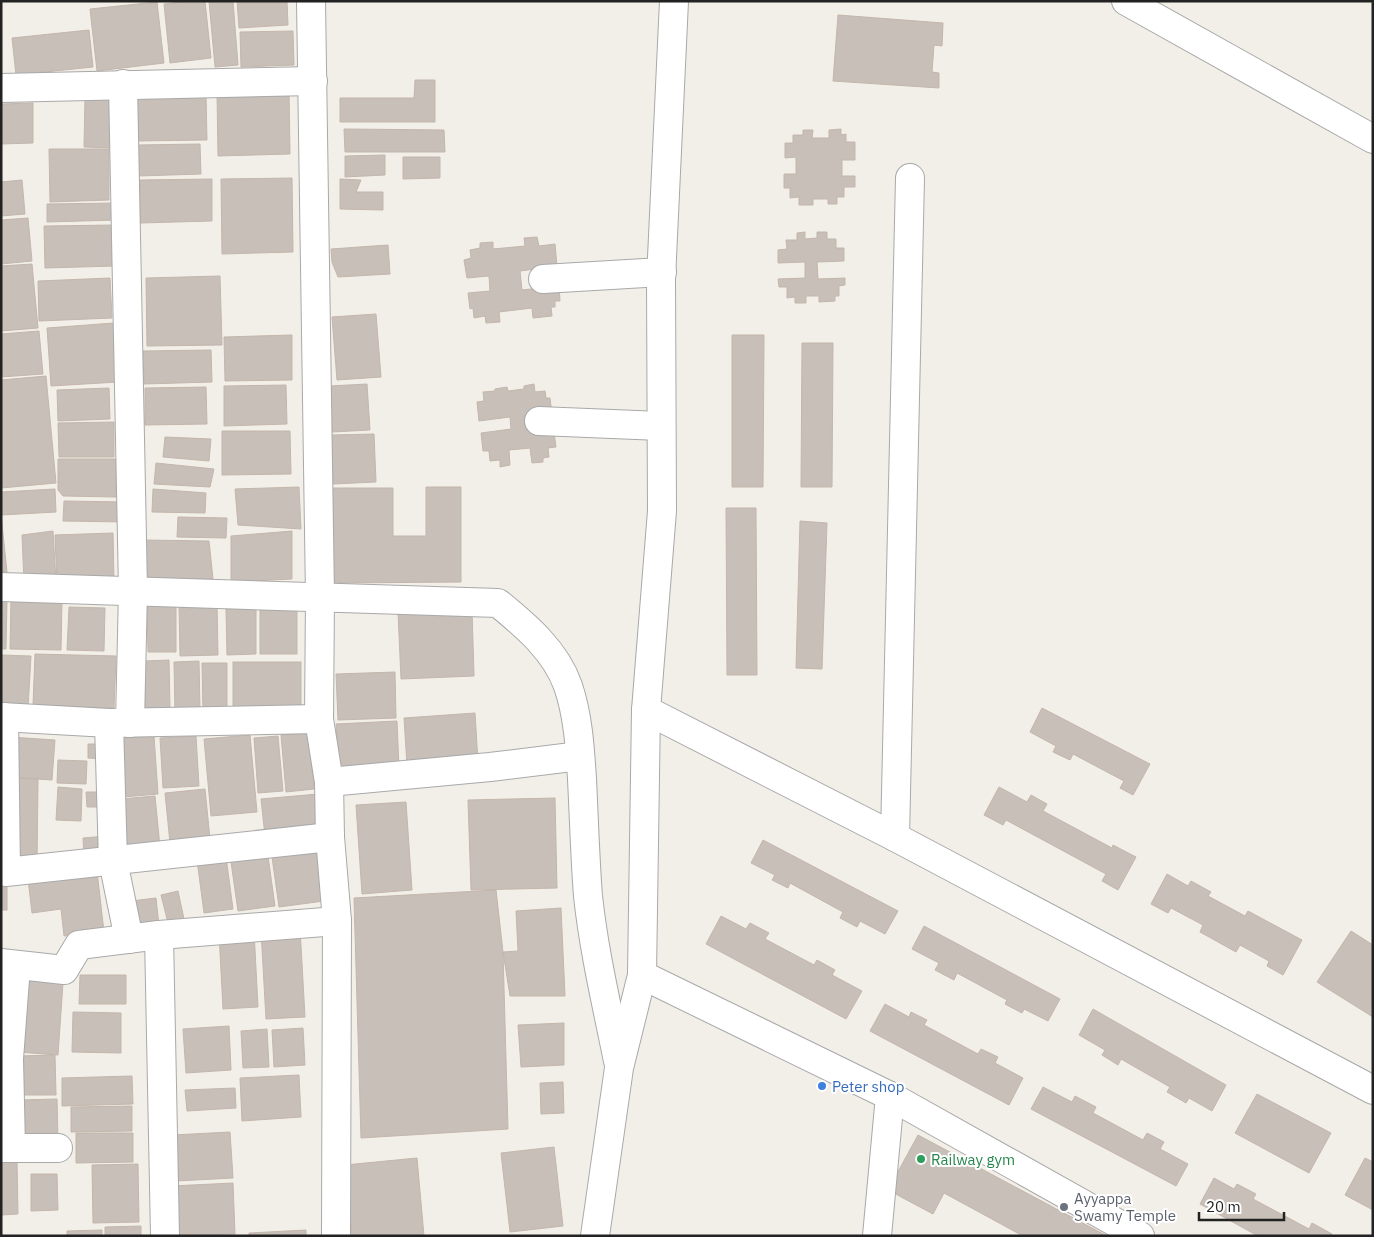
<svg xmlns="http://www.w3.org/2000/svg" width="1374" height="1237" viewBox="0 0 1374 1237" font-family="'IBM Plex Sans',sans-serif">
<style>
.building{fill:#c7bfb8;stroke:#c4b6ab}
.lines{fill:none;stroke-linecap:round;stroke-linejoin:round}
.minor-casing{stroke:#a9a9a9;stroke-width:30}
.minor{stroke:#fff;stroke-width:28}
.shop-dot{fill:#3f7fe0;stroke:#fff;stroke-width:2}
.leisure-dot{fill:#2e9e5b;stroke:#fff;stroke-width:2}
.worship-dot{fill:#6b7280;stroke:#fff;stroke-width:2}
.labels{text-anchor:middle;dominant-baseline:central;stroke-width:4;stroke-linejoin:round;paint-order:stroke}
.shop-label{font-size:15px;fill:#366cbe;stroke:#fff;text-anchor:start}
.leisure-label{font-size:15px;fill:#27864d;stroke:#fff;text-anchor:start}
.worship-label{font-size:15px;fill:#5b616d;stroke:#fff;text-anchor:start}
</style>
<rect width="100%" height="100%" fill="#f2efe9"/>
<g class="building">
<path d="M190 1H205L211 58 170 63 164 4Z"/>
<path d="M209 1H233L238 65 215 67Z"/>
<path d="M237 1H287L288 25 239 28Z"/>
<path d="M157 2 164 63 97 71 90 9Z"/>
<path d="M838 15 943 23 942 46 934 45 932 72 939 73V88L833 81Z"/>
<path d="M89 30 93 67 16 75 12 38Z"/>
<path d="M293 31 294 65 241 67 240 32Z"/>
<path d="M415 80H435V122H340V98H414Z"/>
<path d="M289 92 290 154 218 156 217 94Z"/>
<path d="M206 94 207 140 136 141 135 95Z"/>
<path d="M85 97 114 98 113 148 84 147Z"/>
<path d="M33 103V143L1 144V104Z"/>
<path d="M344 129 444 130 445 152H345Z"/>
<path d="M841 129V135L846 134V142H855V160H842V176H855V187H844V197H837V204H828V199H813V205H799V197L790 198V188H784V174H796V157L785 158V143H793V135H803V130H813L812 138H829V130Z"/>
<path d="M200 144 201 174 138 176V145Z"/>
<path d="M49 149H109V200L50 202Z"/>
<path d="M385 155V175L345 177V156Z"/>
<path d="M403 157H440V178L403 179Z"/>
<path d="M292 178 293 252 222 254 221 179Z"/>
<path d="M212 179V221L140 223V180Z"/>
<path d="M340 179 361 180 356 192H383V210L340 209Z"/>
<path d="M22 180 25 214 1 216V182Z"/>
<path d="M118 203V220L47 222V204Z"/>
<path d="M28 218 32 261 1 264V220Z"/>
<path d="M115 225V266L45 268 44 226Z"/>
<path d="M805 232V239L817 238V232H827V239H836V248H844V261L817 262 818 279 845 278V285L839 286V296H835V301L819 302V296H806V303H795V297L787 298V287H779L778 279 805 278V262L778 263V250L787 249 786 240H797V233Z"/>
<path d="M537 237 539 246 555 244 557 266 520 271 522 290 559 286 560 301H555V307H551L552 316 533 318 532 308 499 312 500 322 486 323 485 316 474 318 473 308 470 309 468 293 490 291 489 276 467 278 464 260 471 258 470 250 480 248V243L493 242V249L525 246 524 238Z"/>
<path d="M388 245 390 274 338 277 332 262 331 249Z"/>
<path d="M32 264 38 328 1 331V266Z"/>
<path d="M220 276 222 345 147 346 146 278Z"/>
<path d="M110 278 112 318 39 321 38 281Z"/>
<path d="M376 314 381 377 337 380 332 317Z"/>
<path d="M114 323 118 382 51 386 47 328Z"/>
<path d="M39 331 43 374 1 377V334Z"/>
<path d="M292 335V380L225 381 224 337Z"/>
<path d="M732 335H764L763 487H732Z"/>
<path d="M802 343H833L832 487H801Z"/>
<path d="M211 350 212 382 144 384 143 351Z"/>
<path d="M46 376 56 483 1 488V380Z"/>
<path d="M367 384 370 430 332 432 330 386Z"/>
<path d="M534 384 535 392 545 391 546 398H550L552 414 524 417 526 429 553 425 556 447 548 448 549 457 543 458V462L532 463 530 448 509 450 510 465 500 467V460L490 461 489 451H483L481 433 511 429 510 417 479 421 477 402 484 401 483 392 495 391V389L507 387 508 391 524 389V386Z"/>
<path d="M286 385 287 424 224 426V386Z"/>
<path d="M206 387 207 424 145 425V388Z"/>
<path d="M109 388 110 419 58 421 57 390Z"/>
<path d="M114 422V457H59L58 423Z"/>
<path d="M222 431H290L291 474 222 475Z"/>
<path d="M374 434 376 482 333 484 331 435Z"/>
<path d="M165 437 211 439 209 461 163 457Z"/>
<path d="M58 459H116V497L63 496 58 490Z"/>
<path d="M156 463 214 469 210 487 154 484Z"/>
<path d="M299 487 301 529 238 525 235 489Z"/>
<path d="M426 487H461V582L332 583V488H393V536H426Z"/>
<path d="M55 489 56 512 1 515V492Z"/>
<path d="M153 489 206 493 205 513 152 512Z"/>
<path d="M64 501 124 502 125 522 63 521Z"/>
<path d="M726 508H756L757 675H727Z"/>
<path d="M1 515 7 572H1Z"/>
<path d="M178 517 227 518 226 538 177 537Z"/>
<path d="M800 521 827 523 822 669 796 668Z"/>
<path d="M53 531 56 582H24L22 535Z"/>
<path d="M292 531V579L231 582V536Z"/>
<path d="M113 533 114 581 57 584 55 535Z"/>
<path d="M145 540 209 541 213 579 143 578Z"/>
<path d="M1 598H7L6 649H1Z"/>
<path d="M11 599 62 600 61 650 10 649Z"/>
<path d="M176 602V652H148L147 603Z"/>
<path d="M217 604 218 655 180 656 179 605Z"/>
<path d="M69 607 105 608 104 651 67 650Z"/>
<path d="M226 609H256V654L227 655Z"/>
<rect x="260" y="609" width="37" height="45"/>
<path d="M472 610 474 676 401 679 398 612Z"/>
<path d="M35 654 116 656 114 708 33 705Z"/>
<path d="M1 655 31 656 28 708 1 707Z"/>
<path d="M169 660 170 710 145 711 144 661Z"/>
<path d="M199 661 200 711 175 712 174 662Z"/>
<rect x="233" y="662" width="68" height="51"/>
<path d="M202 663H227V712H203Z"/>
<path d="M395 672 396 718 338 720 336 674Z"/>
<path d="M1042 708 1150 764 1133 795 1120 788 1124 781 1073 754 1070 760 1053 752 1056 746 1030 732Z"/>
<path d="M475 713 478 762 407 766 404 718Z"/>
<path d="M397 721 399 768 339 770 336 724Z"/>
<path d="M309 733 314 789 286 792 281 735Z"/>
<path d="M250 735 257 812 211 816 204 739Z"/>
<path d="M154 736 158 794 123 797 119 738Z"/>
<path d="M196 736 199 786 163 788 160 738Z"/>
<path d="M278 736 283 791 258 793 254 738Z"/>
<path d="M10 737 55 740 52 780 7 777Z"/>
<path d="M88 744H104V759L88 758Z"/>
<path d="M58 760 87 761 86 784 57 783Z"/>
<path d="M12 778 38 779 37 864 9 863Z"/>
<path d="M58 787 82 789 81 821 56 820Z"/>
<path d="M999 787 1027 802 1031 795 1047 804 1043 811 1112 848 1113 845 1136 857 1118 890 1102 881 1106 874 1006 820 1003 825 984 815Z"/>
<path d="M205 789 210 839 170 843 165 793Z"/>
<path d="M86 792H108V807H87Z"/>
<path d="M318 794 322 830 265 836 261 799Z"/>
<path d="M155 796 160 847 125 850 121 799Z"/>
<path d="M555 798 557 888 471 890 468 800Z"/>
<path d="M406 802 412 890 362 894 356 805Z"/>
<path d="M107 836 108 857 84 858 83 838Z"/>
<path d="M763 840 898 911 885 934 860 921 857 927 840 918 843 912 790 883 788 888 772 880 775 875 751 863Z"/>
<path d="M317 844 324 901 279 907 271 850Z"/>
<path d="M267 849 275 906 238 911 230 855Z"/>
<path d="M226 857 233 909 204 913 197 860Z"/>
<path d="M97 871 104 932 64 936 61 909 32 913 28 879Z"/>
<path d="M1167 874 1188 886 1191 881 1211 892 1208 896 1245 916 1248 911 1302 940 1283 975 1267 966 1269 961 1240 945 1236 952 1200 932 1203 925 1171 908 1168 913 1151 904Z"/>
<rect x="1" y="881" width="6" height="29"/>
<path d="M496 890 503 952 508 1129 361 1138 354 898Z"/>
<path d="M178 891 184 919 168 923 161 895Z"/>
<path d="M156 898 159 926 134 928 131 901Z"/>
<path d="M561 908 565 996H510L503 952 518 951 516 911Z"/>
<path d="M721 916 746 929 750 923 769 933 765 939 814 965 817 960 835 970 832 975 862 991 846 1019 706 944Z"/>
<path d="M924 926 1060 999 1048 1021 1024 1009 1022 1013 1005 1004 1007 1000 957 973 954 980 935 970 939 963 912 949Z"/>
<path d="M300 928 305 1017 266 1019 261 931Z"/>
<path d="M254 931 258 1007 223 1009 219 933Z"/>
<path d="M1351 931 1373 945V1017L1317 982Z"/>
<path d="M80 975H126V1004H79Z"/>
<path d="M22 980 63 983 58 1055 17 1052Z"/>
<path d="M885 1004 909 1017 911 1012 927 1020 924 1025 978 1054 981 1049 998 1057 995 1063 1023 1078 1009 1105 870 1031Z"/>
<path d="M1093 1009 1226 1085 1212 1111 1189 1098 1186 1103 1167 1092 1170 1087 1121 1059 1118 1065 1102 1055 1105 1050 1079 1035Z"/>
<path d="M73 1012 121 1013V1053L72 1052Z"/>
<path d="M564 1023V1065L521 1067 518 1025Z"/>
<path d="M229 1026 231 1070 186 1073 183 1029Z"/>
<path d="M303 1028 305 1065 274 1067 272 1030Z"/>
<path d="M267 1029 269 1067 243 1068 241 1031Z"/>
<path d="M55 1055 56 1095H19L18 1056Z"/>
<path d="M299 1075 301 1117 242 1121 240 1078Z"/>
<path d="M132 1076 133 1104 62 1106V1078Z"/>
<path d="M563 1082 564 1113 541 1114 540 1083Z"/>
<path d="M1043 1087 1072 1102 1075 1096 1096 1107 1093 1113 1143 1140 1147 1133 1164 1142 1160 1149 1188 1164 1176 1186 1031 1109Z"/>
<path d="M235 1088 236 1108 187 1111 185 1090Z"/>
<path d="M1257 1094 1331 1133 1309 1173 1235 1133Z"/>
<path d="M57 1099 58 1140 20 1141V1100Z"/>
<path d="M132 1106V1131L71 1132V1107Z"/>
<path d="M230 1132 233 1178 176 1181 173 1135Z"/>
<path d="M76 1133H133V1162L76 1163Z"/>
<path d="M918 1135 1107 1236H1023L944 1193 933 1214 888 1190Z"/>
<path d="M554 1147 563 1226 510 1232 501 1153Z"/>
<path d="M417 1158 424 1236H352L345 1165Z"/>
<path d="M1365 1158 1373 1162V1210L1345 1195Z"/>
<path d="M1 1161H17L18 1214 1 1215Z"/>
<path d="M138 1164 139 1222 93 1223 92 1165Z"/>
<path d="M31 1174H57L58 1210 31 1211Z"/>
<path d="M1214 1178 1234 1189 1237 1184 1256 1194 1253 1199 1309 1229 1312 1223 1332 1234 1330 1236H1258L1200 1204Z"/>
<path d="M233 1183 235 1234 175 1236 172 1186Z"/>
<path d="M141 1226V1236H105V1227Z"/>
<path d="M102 1230V1236H67V1231Z"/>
<path d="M306 1230V1236H249V1233Z"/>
</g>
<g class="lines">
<defs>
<g id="minor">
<path d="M311 1 320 597 319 719 329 782 330 837 337 921 336 1236"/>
<path d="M1126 1 1373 139"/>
<path d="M123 84 133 590 130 723"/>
<path d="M1 88 313 81"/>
<path d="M543 279 662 272"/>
<path d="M539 421 661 426"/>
<path d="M1 587 498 603C525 625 556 651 568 686 578 715 580 748 582 779 584 818 585 858 588 896 594 952 607 1006 618 1061"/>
<path d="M646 710 895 837 1373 1090"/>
<path d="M1 717 109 723 319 719"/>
<path d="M4 717 6 872 330 837"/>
<path d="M109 723 113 861 129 939"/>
<path d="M329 782 490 767 580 756"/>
<path d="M895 837 910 178"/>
<path d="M159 935 165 1236"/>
<path d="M1 963 64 970 79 945 159 935 337 921"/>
<path d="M642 975 890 1096 1140 1236"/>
<path d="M1 1148H58"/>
<path d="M11 1148 9 1059 16 966"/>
<path d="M595 1236 619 1068 642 975 646 710 662 511 661 279 674 1"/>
<path d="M877 1236 890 1096"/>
</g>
</defs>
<use href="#minor" class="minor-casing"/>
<use href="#minor" class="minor"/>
</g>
<circle class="shop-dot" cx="822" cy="1086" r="5"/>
<circle class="leisure-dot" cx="921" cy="1159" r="5"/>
<circle class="worship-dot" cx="1064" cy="1207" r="5"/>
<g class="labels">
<g class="shop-label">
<text x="832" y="1086">Peter shop</text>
</g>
<g class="leisure-label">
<text x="931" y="1159">Railway gym</text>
</g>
<g class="worship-label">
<text x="1074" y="1198">Ayyappa<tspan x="1074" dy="17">Swamy Temple</tspan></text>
</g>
</g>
<rect width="1374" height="1237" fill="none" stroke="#222222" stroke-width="5"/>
<path d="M1199 1212v8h85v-8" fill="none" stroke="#222222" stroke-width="2.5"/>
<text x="1206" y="1212" font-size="15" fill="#222222" stroke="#ffffff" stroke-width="4" paint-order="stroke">20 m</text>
</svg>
